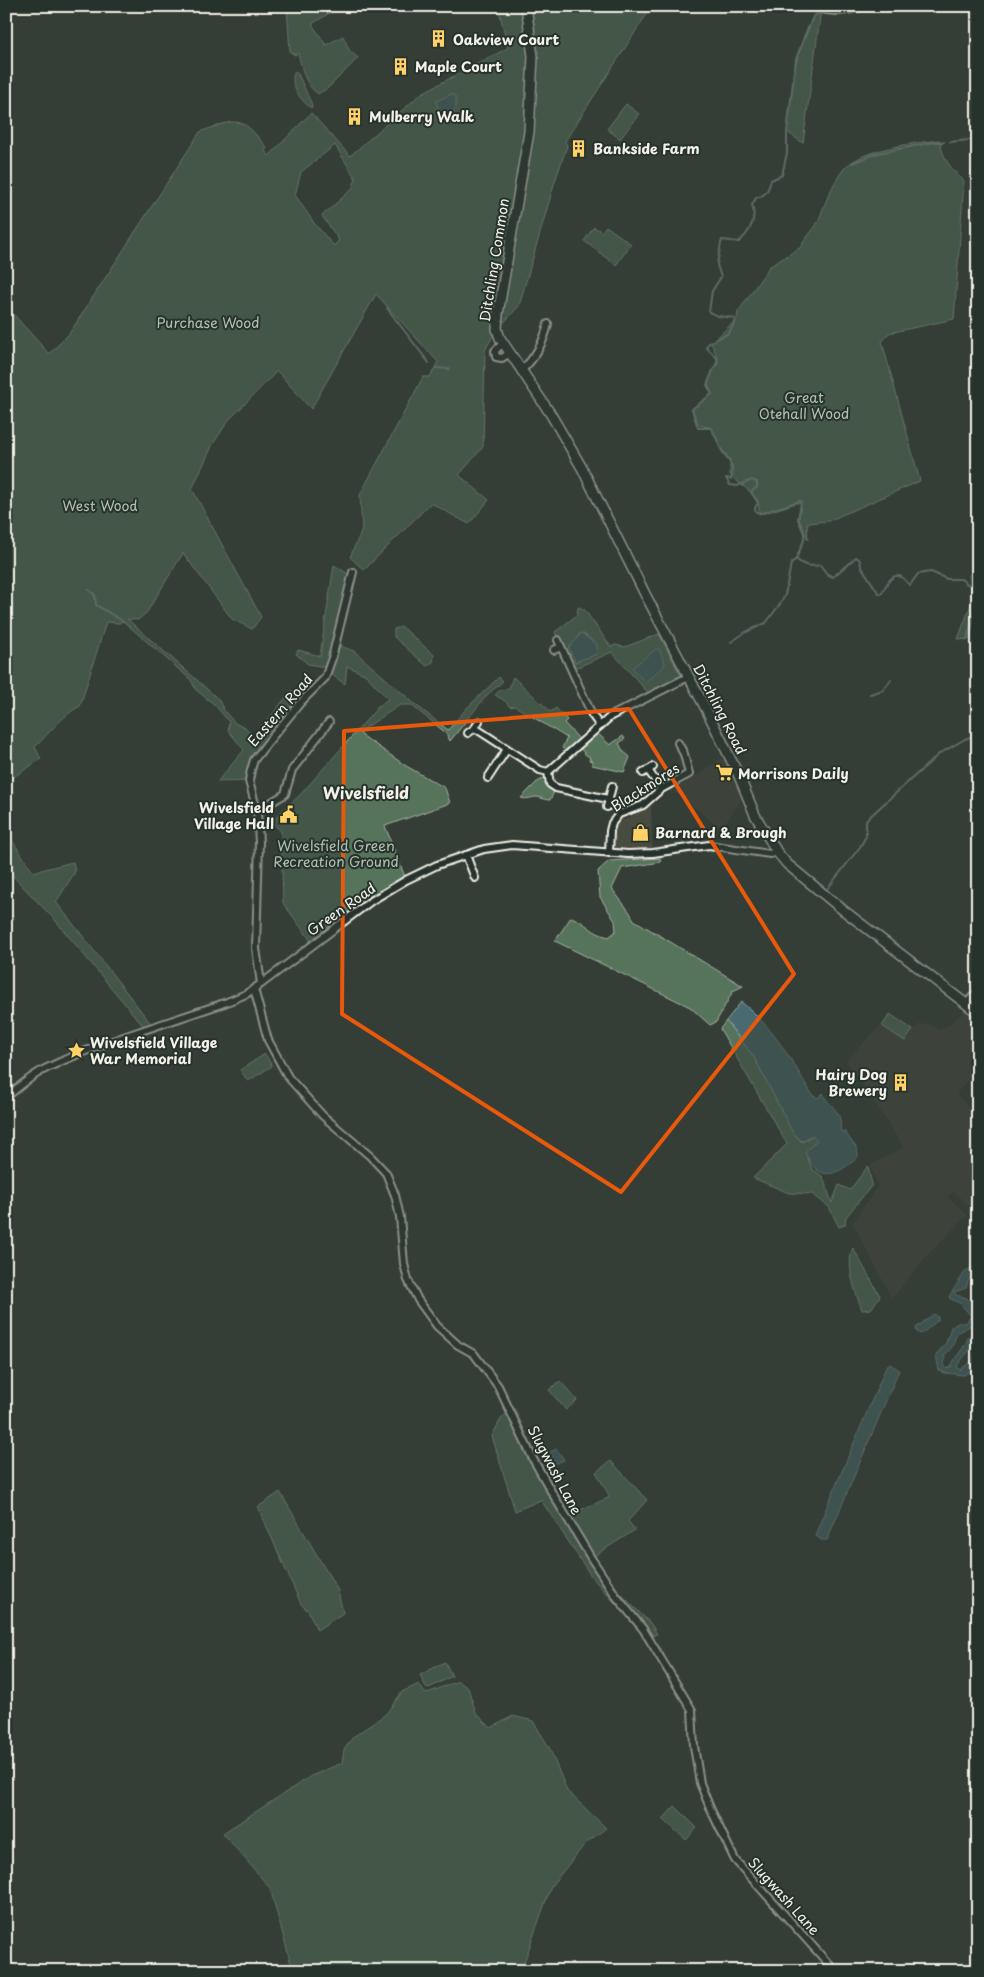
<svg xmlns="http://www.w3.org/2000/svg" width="984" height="1977" viewBox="0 0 984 1977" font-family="'Playpen Sans',sans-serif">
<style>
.built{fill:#474b40}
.green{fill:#57735b;stroke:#a6b2a2;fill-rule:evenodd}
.water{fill:#496b70;stroke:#8da1a0}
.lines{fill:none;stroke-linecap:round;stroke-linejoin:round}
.stream{stroke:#8da1a0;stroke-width:2}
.minor-casing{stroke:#f4f1e8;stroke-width:10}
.major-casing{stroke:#f4f1e8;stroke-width:12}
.minor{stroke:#26332d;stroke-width:6}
.major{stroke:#26332d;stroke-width:9}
.marked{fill:none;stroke:#e8590c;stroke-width:4;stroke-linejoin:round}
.labels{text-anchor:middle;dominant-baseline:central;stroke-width:4;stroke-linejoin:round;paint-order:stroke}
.poi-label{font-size:14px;font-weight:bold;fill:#f4f1e8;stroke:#26332d;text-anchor:start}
.street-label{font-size:14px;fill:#f4f1e8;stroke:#26332d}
.park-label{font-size:14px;fill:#b5bfb0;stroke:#26332d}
.quarter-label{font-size:16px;font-weight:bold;fill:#f4f1e8;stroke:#26332d}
</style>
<rect width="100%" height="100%" fill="#353e36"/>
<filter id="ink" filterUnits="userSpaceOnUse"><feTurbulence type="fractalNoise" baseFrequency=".02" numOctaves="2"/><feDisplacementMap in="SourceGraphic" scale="10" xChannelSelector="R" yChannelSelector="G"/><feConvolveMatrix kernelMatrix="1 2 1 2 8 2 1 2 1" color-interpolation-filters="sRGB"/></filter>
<g filter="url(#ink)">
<g class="built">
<path d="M725 756 743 798 721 828 674 791Z"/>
<path d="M651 805 652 850 613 851 612 829 620 819 622 817 624 820Z"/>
<path d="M966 1004 978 1014V1076L972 1075 956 1094 978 1117V1215L953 1191 948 1197 967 1215 929 1253 892 1298 853 1223 878 1185 870 1165 904 1148 862 1083 846 1061 880 1026 905 1041 918 1025 930 1024 939 1031 943 1029 962 1014Z"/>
</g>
<g class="green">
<path d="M287 6H328L331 12 312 24 326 45 343 36 349 50 358 58 328 88 318 94C304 84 302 68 298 53L295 55 290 52Z"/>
<path d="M498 6H652L565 141 567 146 555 181 519 306 495 332 485 350 483 447 459 475 489 500 469 524 431 503 364 570 350 557 362 530 360 495 423 377H430L438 362 376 294 311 409 277 371 228 421 213 444 192 489 261 617 252 629 232 619 183 553 147 612 138 620 127 619 198 681 218 699 225 712 236 724 245 727 254 737 292 690 303 700 254 759 249 781 217 782 244 750 228 730 229 722 215 705 196 690 191 680 123 621 119 623 106 622 80 706C63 715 49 733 35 747L41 759 6 782V306L49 354 69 334 200 132C238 118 241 115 267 148L265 151 269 156 311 113 350 156 422 93 508 48ZM335 145 356 179 352 189 322 216 339 240 334 246 314 223 295 195 301 172Z"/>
<path d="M821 9 803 143 787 132C792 95 793 36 821 9Z"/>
<path d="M295 71 298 74 312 105 311 108C301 100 288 86 295 71Z"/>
<path d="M626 104 639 114 620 139 607 129Z"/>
<path d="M940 140C942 158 951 169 964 181L954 319 889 333 882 342 920 481 828 521 807 523 808 540 799 519 801 500 759 514C759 510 759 505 758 501 756 495 736 481 730 475V460L721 448 712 428 699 425 692 409 712 394 708 384 718 358 711 343 737 319 738 312 769 267 801 247C805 237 814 231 818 222 825 204 831 186 843 170 859 149 914 143 940 140Z"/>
<path d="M606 226 631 244 616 265 584 241 594 227 602 232Z"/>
<path d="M334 565 348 574 341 605 340 646 354 651 416 705 448 730 466 709 499 677 503 681 487 695 450 741 446 733 411 705H400L368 726 360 734 406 766 445 788 450 803 385 826 405 877 338 919 311 941 283 903 281 831 273 824 276 817 300 795 379 706 388 699 366 675 347 666 345 684 332 675 325 667 308 664 296 654 298 650 320 656Z"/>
<path d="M978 568V606L969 640 958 639 973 599 969 575Z"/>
<path d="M578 607 584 609 611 647 615 645 625 647 659 634 683 680 650 695 612 652 571 670 555 632 577 615ZM579 634H584L597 645 596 654 575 662 570 646 577 640Z"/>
<path d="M402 627 434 655 433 662 427 666 394 637V629Z"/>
<path d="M513 677 551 712 556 708 567 720 564 723 582 742 595 731 610 745 623 736 625 739 619 743 623 751 630 757 624 772 592 765V761L589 760 590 757 586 755 578 746 570 753 562 748 567 738 515 706 510 707 505 701 495 695 499 691 509 688Z"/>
<path d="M549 776 556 788 550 800C544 800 543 798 537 797 531 797 527 800 521 798L537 782Z"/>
<path d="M6 831 33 872 73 862 75 872 56 902 152 1025 144 1027 55 920 8 871Z"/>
<path d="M660 858 661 862 622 868 612 889 629 911 634 920 743 986 733 991 716 1022 710 1025 690 1007 555 941 571 917C588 923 590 933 609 937L616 931 615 921 600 897 598 871 609 861Z"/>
<path d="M890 1014 913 1030 905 1041 882 1026Z"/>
<path d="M726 1021 754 1057 793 1133 802 1142 813 1135 817 1140 805 1152 812 1169 823 1177 832 1203 839 1185 850 1190 868 1166 872 1185 846 1217 845 1225 839 1227 829 1207 812 1194 789 1193 753 1178 787 1144 720 1029Z"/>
<path d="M265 1054 272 1066 248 1081 240 1070Z"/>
<path d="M853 1248 880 1296 871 1309 862 1310C856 1294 845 1264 853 1248Z"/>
<path d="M560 1381 577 1400 566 1410 549 1390Z"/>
<path d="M510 1410 567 1516 610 1497 596 1472 611 1461 647 1500 628 1521 635 1530 594 1556 620 1593 651 1624 657 1634 646 1638 591 1576 541 1500 515 1511 492 1436 501 1419Z"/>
<path d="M280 1492 338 1591 343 1613 317 1630 309 1612 301 1604 258 1507Z"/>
<path d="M445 1662 452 1676 427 1689 420 1675Z"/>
<path d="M458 1681 468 1688 476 1713 491 1728 513 1716 533 1721 549 1747 567 1791 606 1828 585 1844 551 1886 521 1971H293L270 1888 223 1833 311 1776 342 1763 344 1750 353 1737 386 1714 402 1692 419 1684 425 1694Z"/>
<path d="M675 1806 697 1828 686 1840 663 1819Z"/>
</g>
<g class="water">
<path d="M452 94 456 97V107L452 113 446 114 439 111 436 101Z"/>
<path d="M581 633 597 645V654L575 662 569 648Z"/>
<path d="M656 649H659L665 663 664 666 645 682 632 668Z"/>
<path d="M741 1002C772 1025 793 1063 813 1096L818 1098 823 1093C825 1101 834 1106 838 1114 841 1119 840 1126 841 1132H845L857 1149 858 1155C857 1160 852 1162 848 1165 826 1181 815 1174 805 1152L817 1140 812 1135 802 1141 793 1133 754 1057 726 1021Z"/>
<path d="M978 1263V1271L968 1281 966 1288 954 1292 957 1296C967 1296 970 1300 975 1308L978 1307V1321L957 1333 952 1347 945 1355 944 1367 946 1369 951 1367C955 1355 966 1348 968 1337L977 1330C981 1342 962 1356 957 1367L960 1370 973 1360 975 1350 978 1345V1365L964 1375 945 1373 939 1370 936 1355 946 1343 951 1327 958 1323H966L971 1316 961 1304 949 1298 950 1295 965 1272Z"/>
<path d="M934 1314 938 1317V1320L921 1334 917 1332 916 1328Z"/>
<path d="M890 1364 899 1370 827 1540H821L815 1535 887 1365Z"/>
<path d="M557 1449 564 1460 550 1466 547 1464 545 1454Z"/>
</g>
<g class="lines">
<g class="stream">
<path d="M950 142 978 139"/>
<path d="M852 163 878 153 935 142H944"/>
<path d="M387 308 429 363"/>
<path d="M436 368 450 369"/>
<path d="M796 559C804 566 809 567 820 565L827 574 833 577 856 557 860 560 861 566 879 594 882 593C886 585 893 569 904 579 906 581 907 583 910 585L918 574 931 572 947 579H961L967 584H971L974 578 978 574"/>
<path d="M971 584 978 587"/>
<path d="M89 590 95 595 96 605 121 620"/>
<path d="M967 639 978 595"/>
<path d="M731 642 746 632 766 623 780 604 785 595 791 564 796 559 804 540V533L798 519 801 503 798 502 763 513 756 512 755 508 758 503 751 492 757 487V482L752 480 737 486 730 485 726 478 731 479C737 464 725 458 720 447 717 440 715 434 711 428H698L692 409 712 394 707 385 713 370 718 363 717 358 706 347 709 343 729 333 735 322 734 318 718 316 709 312 712 291 721 277C720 274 718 268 717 265 717 264 721 242 722 240L739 242C750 232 757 220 752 205L756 198C767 195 768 190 771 180L782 175 787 153V132L796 59 813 17 820 11"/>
<path d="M870 694 883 690 891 680"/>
<path d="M828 888 860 847 866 836V820L939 754 965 739 978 734"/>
</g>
<defs>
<g id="minor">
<path d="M809 6C831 13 843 12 866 6"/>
<path d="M503 343 495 351 496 357 502 358 510 353"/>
<path d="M522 370C535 358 544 341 548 324"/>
<path d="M558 640 592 715 600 726"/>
<path d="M554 650 561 647"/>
<path d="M475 728 540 770 548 772 550 784 556 788 608 799"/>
<path d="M468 733 475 728 479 721"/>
<path d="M648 770 661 789"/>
<path d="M548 772 611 716 688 677"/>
<path d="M643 773 653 767"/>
<path d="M488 778 507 749"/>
<path d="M607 807 612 786"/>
<path d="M257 811 285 794 292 770 329 722"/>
<path d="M609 853 610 831 612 823 619 814 643 805 661 789 689 774 684 754 678 743"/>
<path d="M466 855 475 878"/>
<path d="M261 984 256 948 259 842 257 811 249 781 251 770 254 760 268 742 300 703 325 678 332 658 353 572"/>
<path d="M254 989 268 1040 288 1077 323 1116 370 1156 386 1173 395 1195 400 1217 404 1264 408 1280 418 1300 437 1326 458 1345 474 1354 498 1386 533 1459 551 1491 591 1558 616 1596 643 1629 692 1710 694 1746 700 1783 710 1808 735 1860 835 1971"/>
<path d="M966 1004 978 991"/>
<path d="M6 1097C19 1087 32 1075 47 1068 103 1041 167 1023 227 1002L246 994 261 984 371 901 406 880 437 865 484 849 512 845 628 854 653 853 709 845 770 854 777 852"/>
</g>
<path id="major" d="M526 6 533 56 529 132 498 314 497 329 500 338 550 413 582 468 645 594 707 711 739 776 755 815 777 852 787 864 843 910 978 1013"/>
</defs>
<use href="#minor" class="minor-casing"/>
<use href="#major" class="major-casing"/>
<use href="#minor" class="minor"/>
<use href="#major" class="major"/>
</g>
</g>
<path d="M0 0H984V1977H0ZM629 709 794 974 621 1192 342 1014 344 731Z" fill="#353e36" fill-opacity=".55" fill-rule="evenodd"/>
<path class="marked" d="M629 709 794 974 621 1192 342 1014 344 731Z"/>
<defs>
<symbol id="building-bare" viewBox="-9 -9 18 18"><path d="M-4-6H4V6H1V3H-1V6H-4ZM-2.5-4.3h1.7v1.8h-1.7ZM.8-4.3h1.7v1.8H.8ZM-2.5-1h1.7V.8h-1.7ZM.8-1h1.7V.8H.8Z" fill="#ffd166" stroke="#26332d" stroke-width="2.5" paint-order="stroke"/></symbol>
<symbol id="supermarket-bare" viewBox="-9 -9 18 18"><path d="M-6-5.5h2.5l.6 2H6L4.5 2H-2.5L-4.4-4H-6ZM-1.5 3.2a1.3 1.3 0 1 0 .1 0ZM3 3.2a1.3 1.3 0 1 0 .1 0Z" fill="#ffd166" stroke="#26332d" stroke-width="2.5" paint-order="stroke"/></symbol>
<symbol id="civic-bare" viewBox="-9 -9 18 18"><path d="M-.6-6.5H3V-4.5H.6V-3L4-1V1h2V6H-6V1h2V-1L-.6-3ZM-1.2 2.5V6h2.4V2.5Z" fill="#ffd166" stroke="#26332d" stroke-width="2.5" paint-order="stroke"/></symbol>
<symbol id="shop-bare" viewBox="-9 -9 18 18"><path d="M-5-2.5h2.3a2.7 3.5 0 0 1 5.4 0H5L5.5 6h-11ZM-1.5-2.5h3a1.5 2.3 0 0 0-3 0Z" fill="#ffd166" stroke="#26332d" stroke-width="2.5" paint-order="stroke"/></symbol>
<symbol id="sight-bare" viewBox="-9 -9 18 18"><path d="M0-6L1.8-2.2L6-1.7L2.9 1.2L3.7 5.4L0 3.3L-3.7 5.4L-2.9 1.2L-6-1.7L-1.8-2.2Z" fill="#ffd166" stroke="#26332d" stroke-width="2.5" paint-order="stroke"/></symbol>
</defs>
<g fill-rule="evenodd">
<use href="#building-bare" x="426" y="26" width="25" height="25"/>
<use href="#building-bare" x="388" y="54" width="25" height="25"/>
<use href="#building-bare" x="342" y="104" width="25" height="25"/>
<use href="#building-bare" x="566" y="136" width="25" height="25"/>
<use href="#supermarket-bare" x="712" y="760" width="25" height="25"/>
<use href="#civic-bare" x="276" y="802" width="25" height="25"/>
<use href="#shop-bare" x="628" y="820" width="25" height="25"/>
<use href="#sight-bare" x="64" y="1038" width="25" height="25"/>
<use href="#building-bare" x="888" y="1070" width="25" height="25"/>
</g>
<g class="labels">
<g class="poi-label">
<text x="453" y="39">Oakview Court</text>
<text x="415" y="66">Maple Court</text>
<text x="369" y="116">Mulberry Walk</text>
<text x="593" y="148">Bankside Farm</text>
<text x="738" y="773">Morrisons Daily</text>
<text x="274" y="807" text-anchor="end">Wivelsfield<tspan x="274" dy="16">Village Hall</tspan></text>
<text x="655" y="832">Barnard &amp; Brough</text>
<text x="90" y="1042">Wivelsfield Village<tspan x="90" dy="16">War Memorial</tspan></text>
<text x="887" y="1074" text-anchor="end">Hairy Dog<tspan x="887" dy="16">Brewery</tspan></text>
</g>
<g class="street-label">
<text transform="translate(494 260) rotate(-81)">Ditchling Common</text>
<text transform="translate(720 709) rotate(63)">Ditchling Road</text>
<text transform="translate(280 710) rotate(-49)">Eastern Road</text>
<text transform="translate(645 787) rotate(-32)">Blackmores</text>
<text transform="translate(341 909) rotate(-35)">Green Road</text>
<text transform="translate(555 1470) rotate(62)">Slugwash Lane</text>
<text transform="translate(784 1896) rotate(48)">Slugwash Lane</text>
</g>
<g class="park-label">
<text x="208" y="322">Purchase Wood</text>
<text x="804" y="397">Great<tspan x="804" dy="16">Otehall Wood</tspan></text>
<text x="100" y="505">West Wood</text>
<text x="336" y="845">Wivelsfield Green<tspan x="336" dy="16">Recreation Ground</tspan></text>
</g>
<g class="quarter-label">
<text x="366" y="792">Wivelsfield</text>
</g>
</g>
<rect width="984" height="1977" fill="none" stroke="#26332d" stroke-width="25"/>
<rect x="12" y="12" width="959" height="1952" fill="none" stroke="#f4f1e8" stroke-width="2" filter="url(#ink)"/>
</svg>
